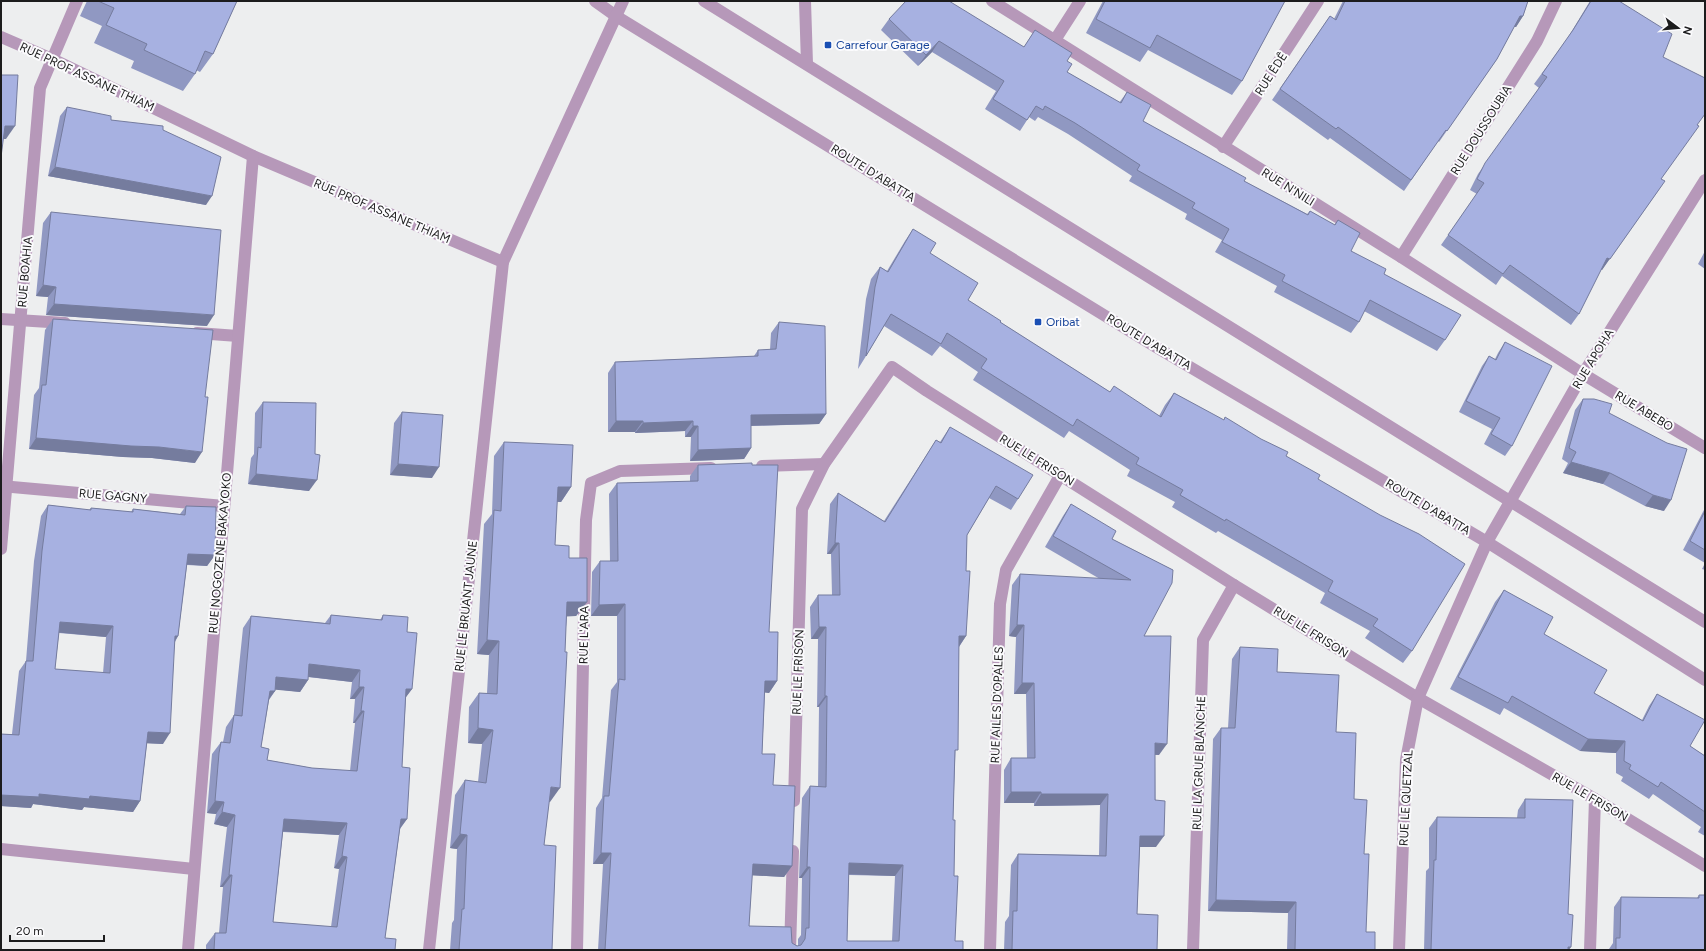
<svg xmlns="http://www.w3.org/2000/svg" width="1706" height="951" viewBox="0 0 1706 951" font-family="Figtree,sans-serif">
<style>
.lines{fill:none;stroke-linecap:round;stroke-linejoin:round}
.minor{stroke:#b698b9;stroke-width:12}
.wall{fill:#9098c2;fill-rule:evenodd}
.shaded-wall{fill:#757c9e}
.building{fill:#a7b1e1;stroke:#757c9e;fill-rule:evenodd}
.transit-dot{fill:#1a4fb4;stroke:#fbfbfd;stroke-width:1.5}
.labels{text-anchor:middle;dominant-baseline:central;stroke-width:4;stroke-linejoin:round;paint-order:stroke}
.transit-label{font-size:12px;fill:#164399;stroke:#fbfbfd;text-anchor:start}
.street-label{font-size:12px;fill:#1c1c1d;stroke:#fbfbfd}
</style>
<rect width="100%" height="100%" fill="#edeeef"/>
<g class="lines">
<g class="minor">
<path d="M595 1 616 16 1156 347 1487 542 1705 680"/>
<path d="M704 1 1705 622"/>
<path d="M805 1 807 64"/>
<path d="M992 1 1401 257 1583 374 1705 448"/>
<path d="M1 37 52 59 253 156 503 262 623 1"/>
<path d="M1055 40 1080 1"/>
<path d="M1223 147 1318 1"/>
<path d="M1401 257 1537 41 1556 1"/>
<path d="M1 319 65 323"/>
<path d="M197 333 238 336"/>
<path d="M762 466 824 464"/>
<path d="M1 486 224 506"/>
<path d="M1 549 40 88 77 1"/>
<path d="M794 801 802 509 824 464 892 367 927 391 1234 585 1418 698 1595 799 1705 866"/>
<path d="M1 849 194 869"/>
<path d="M188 950 253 156"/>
<path d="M429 950 503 262"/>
<path d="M577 950 586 520 591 483 620 471 711 468"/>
<path d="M790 950 793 851"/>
<path d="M990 950 1000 604 1006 570 1061 474"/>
<path d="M1193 950 1203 640 1234 585"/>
<path d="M1399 950 1406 760 1418 698 1487 542 1583 374 1705 180"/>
<path d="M1590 950 1595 799"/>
</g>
</g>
<g class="wall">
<path d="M87 1H237L213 54 200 72 196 70 195 74 183 91 131 68 134 61 94 43 102 26 80 16Z"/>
<path d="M1103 1H1285L1242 81 1232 95 1148 50 1140 62 1086 33Z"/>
<path d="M1343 1H1528L1523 16 1516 27H1514L1497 59 1439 142 1438 141 1404 191 1330 138 1328 140 1272 100 1330 16 1334 19Z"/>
<path d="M1590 1H1619L1663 57 1697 125 1661 179 1602 270 1601 269 1579 314 1571 325 1502 276 1496 285 1441 245 1477 194 1470 190 1478 174 1539 88 1534 84 1567 39Z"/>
<path d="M889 19 1024 47 1035 30 1067 61V72L1119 103 1127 92 1143 121 1244 181 1307 214 1310 211 1334 225 1338 220 1351 251 1384 274 1445 340 1437 351 1364 311 1359 322 1351 333 1274 292 1277 286 1215 252 1222 240 1185 219 1187 214 1129 181 1132 176 1068 134 1038 117 1035 121 1029 117 1020 131 985 109 996 91 932 52 918 66 881 30Z"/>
<path d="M67 107 111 120 163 130 206 205 48 176 60 116Z"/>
<path d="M51 212 207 326 46 315 48 297 36 296 43 223Z"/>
<path d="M913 229 930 253 968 300 1000 322 1110 392 1159 416 1165 405 1174 393 1286 456 1318 479 1412 651 1403 663 1365 638 1370 631 1320 603 1325 593 1218 531 1216 533 1172 507 1175 502 1127 476 1130 470 1069 431 1064 438 973 380 978 372 940 346 932 356 884 326 866 356 858 369 866 299 871 279 880 267 887 271 905 241Z"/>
<path d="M1705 251V269L1698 264Z"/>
<path d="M53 319 195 463 152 458 123 457 29 449 34 395 39 388 45 330Z"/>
<path d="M779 322 826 414 819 424 751 426V448L744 459 690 461 691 437H685V431L635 433V432H608V373L615 362 754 356 758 350H770L771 333Z"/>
<path d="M1505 342 1512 446 1505 456 1484 444 1492 429 1459 412 1482 366 1489 356 1495 359 1498 353Z"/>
<path d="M1583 399 1609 413 1664 511 1645 506 1603 484 1563 473 1568 463 1562 459 1575 410Z"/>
<path d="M263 402 315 454 309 491 248 484 251 458 254 454 255 413Z"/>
<path d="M402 412 432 478 390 475 394 423Z"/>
<path d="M950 427 1018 499 1011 510 989 498 967 535 966 571V636L959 647 953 820 955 941 963 950H598L603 864H593L596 808 602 798 611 690 617 682V616H591L592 572 600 561H610L609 494 617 483 690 482V476L698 465 769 632 777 681 769 693 765 692 762 754 773 785 792 866 784 877 752 875 749 926 792 943 798 946V939L801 935 802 878H799L802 798 810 786 818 787 819 707H817L818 639H811L810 607 818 595H832L831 554H827L830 504 838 493 884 521 929 451 936 440 940 442ZM849 875 895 876 892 941H847Z"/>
<path d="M504 442 571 487 561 502H557L555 545 569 558 587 602 576 616H567L550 802H549L544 845 552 950H450L452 923 454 920 457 849 450 848 455 795 465 780 478 782 482 744 468 743 469 707 479 693H487L489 655 477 654 484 524 492 514 494 456Z"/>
<path d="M1071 504 1112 539 1173 570 1144 636 1159 755H1155L1156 847H1140L1137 914 1157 950H1004L1005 922 1009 916 1011 865 1018 854 1099 855 1100 805 1034 806V803H1004V770L1011 758H1027L1026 694H1014L1016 637 1009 636 1012 585 1020 574 1100 579 1045 547 1063 516Z"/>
<path d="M48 505 89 510 91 508 131 512 133 509 180 514 186 506 215 555 207 566 187 565 178 636 175 642 163 744 147 743 140 801 133 812 84 807 82 810 33 804 31 808 1 806V734H12L19 671 26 661 34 561 41 516ZM59 633 106 637 103 673 55 669Z"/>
<path d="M1705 508V570L1702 569 1705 563 1683 550Z"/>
<path d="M1504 590 1544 634 1594 693 1642 720 1649 706 1657 694 1690 746 1705 756V836L1698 832 1701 827 1653 794 1649 799 1621 781 1623 777 1616 773V753L1580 751 1504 708 1500 715 1450 689 1495 602Z"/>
<path d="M331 615 380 620 383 615 407 632 412 689 406 697 402 767 407 819 400 829 385 938 395 950H206V945L215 933H219L223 887H220L227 827 214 824 216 814 207 813 211 765 212 754 221 742H223L226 727 234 715 243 628 251 616 325 623ZM308 677 352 682 350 699H355L353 723H355L350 771 312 768 267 760 261 747 269 700 275 691V689L300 692 308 680ZM283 832 339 835 334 868 339 869 331 927 273 922Z"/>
<path d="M1240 647 1277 672 1336 732 1354 799 1364 854 1366 932 1375 950H1287L1288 913 1208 911 1213 739 1221 728H1228L1232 659Z"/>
<path d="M1525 799 1568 914 1569 950H1424L1426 871 1429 868V828L1437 817 1517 818 1518 810Z"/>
<path d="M1699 895 1705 950H1609V949L1613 943 1614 907 1621 897 1697 898Z"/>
</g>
<g class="shaded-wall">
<path d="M1520 16H1523L1516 27 1512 26Z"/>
<path d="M939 41 932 52 918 66 926 55Z"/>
<path d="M5 126H15L6 139H1Z"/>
<path d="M55 167 212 196 206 205 48 176Z"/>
<path d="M1665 181 1602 270 1599 268 1607 258Z"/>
<path d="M43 285 56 287 48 297 36 296Z"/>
<path d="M54 304 214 315 207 326 46 315Z"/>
<path d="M826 414 819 424 743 426 751 415Z"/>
<path d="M616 421H643L635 432H608Z"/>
<path d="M693 421 685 431 635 433 643 423Z"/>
<path d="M693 426H698L691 437H685Z"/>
<path d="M36 438 159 447 202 452 195 463 152 458 123 457 29 449Z"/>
<path d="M751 448 744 459 690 461 698 450Z"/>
<path d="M1571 462 1610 473 1603 484 1563 473Z"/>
<path d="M398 464 439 467 432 478 390 475Z"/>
<path d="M256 474 317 480 309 491 248 484Z"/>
<path d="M558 487H571L561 502 548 501Z"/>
<path d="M1653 495 1671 500 1664 511 1645 506Z"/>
<path d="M835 543H839L831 554H827Z"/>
<path d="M188 554 215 555 207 566 180 564Z"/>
<path d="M567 602H587L576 616 557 617Z"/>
<path d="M625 604 617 616H591L599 605Z"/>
<path d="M60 622 113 626 106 637 53 632Z"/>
<path d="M1017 625H1024L1016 637 1009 636Z"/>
<path d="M819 627H826L818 639H811Z"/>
<path d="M175 636H178L171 647Z"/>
<path d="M959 636H966L958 648Z"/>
<path d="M487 640 499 641 489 655 477 654Z"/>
<path d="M309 664 360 670 352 682 301 676Z"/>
<path d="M276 677 308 680 300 692 268 689Z"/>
<path d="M765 681H777L769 693 758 692Z"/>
<path d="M1022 683H1034L1026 694H1014Z"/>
<path d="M359 687H364L355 699H350Z"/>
<path d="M406 689H412L403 701Z"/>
<path d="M270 691H275L266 703Z"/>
<path d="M825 696H827L819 707H817Z"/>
<path d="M361 711H364L355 723H353Z"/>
<path d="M478 728 493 730 482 744 468 743Z"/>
<path d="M148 732 170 733 163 744 140 743Z"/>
<path d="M1588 739 1625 741 1616 753 1580 751Z"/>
<path d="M1155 743 1167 744 1159 755 1147 754Z"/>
<path d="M551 787 560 788 550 802 541 801Z"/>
<path d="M1011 792H1041L1034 803H1004Z"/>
<path d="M39 794 90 796 140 801 133 812 84 807 82 810 33 804 31 808 1 806V795Z"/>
<path d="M1041 794H1108L1100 805 1034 806Z"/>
<path d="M215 801 224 802 216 814 207 813Z"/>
<path d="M222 812 235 815 227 827 214 824Z"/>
<path d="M284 819 347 823 339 835 276 831Z"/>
<path d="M401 819H407L398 831Z"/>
<path d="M460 834 467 835 457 849 450 848Z"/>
<path d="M1140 836H1164L1156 847H1132Z"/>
<path d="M601 853H611L603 864H593Z"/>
<path d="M342 856 347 857 339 869 334 868Z"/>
<path d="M849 863 903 865 895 876 841 874Z"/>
<path d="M753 864 792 866 784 877 745 875Z"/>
<path d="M807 867H810L802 878H799Z"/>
<path d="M229 875H232L223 887H220Z"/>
<path d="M1216 900 1296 902 1288 913 1208 911Z"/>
<path d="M1568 947H1571L1569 950H1566Z"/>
</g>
<g class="building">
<path d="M98 1H237L213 54 205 51 195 74 144 50 147 44 106 25 114 8Z"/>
<path d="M906 1H949L1024 47 1035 30 1072 53 1067 61 1072 64 1067 72 1121 103 1127 92 1151 105 1143 121 1246 178 1244 181 1308 215 1310 211 1335 225 1338 220 1360 233 1351 251 1386 269 1384 274 1461 315 1445 340 1370 300 1359 322 1282 281 1285 275 1222 242 1229 229 1192 208 1195 203 1137 170 1140 165 1075 123 1045 106 1043 110 1036 106 1027 120 993 99 1004 81 939 41 926 55 889 19Z"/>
<path d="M1105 1H1285L1242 81 1157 35 1150 48 1096 19Z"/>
<path d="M1345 1H1528L1523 16H1520L1497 59 1447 131 1446 130 1411 180 1338 127 1336 129 1280 89 1330 16 1336 20Z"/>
<path d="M1591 1H1619L1672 34 1663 57 1705 78V114L1697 125 1699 126 1661 179 1665 181 1610 259 1607 258 1579 314 1510 265 1503 274 1448 235 1484 183 1477 179 1485 163 1547 77 1542 74 1573 30Z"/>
<path d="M1 75H18L15 126H5L1 157Z"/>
<path d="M67 107 111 116V120L163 126V130L221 157 212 196 55 167Z"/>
<path d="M51 212 221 230 214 315 54 304 56 287 43 285Z"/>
<path d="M913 229 936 243 930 253 978 283 968 300 1001 321 1000 322 1110 392 1114 386 1161 417 1174 393 1224 420 1225 417 1261 439 1288 452 1286 456 1320 475 1318 479 1380 515 1419 534 1465 564 1412 651 1373 626 1378 619 1328 591 1333 581 1226 519 1225 521 1180 495 1183 490 1136 464 1139 458 1077 419 1073 426 981 368 987 359 947 333 941 344 891 314 866 356 875 287 880 267 888 272Z"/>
<path d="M53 319 213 330 205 397H208L202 452 159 447 131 446 36 438 42 385H46Z"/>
<path d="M779 322 825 326 826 414 751 415V448L698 450V426H693V421L643 423V421H616L615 362 758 356V350L776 349Z"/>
<path d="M1505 342 1552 366 1512 446 1491 434 1500 418 1466 401 1489 356 1496 360Z"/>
<path d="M1583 399H1594L1612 404 1609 413 1667 443 1687 449 1671 500 1653 495 1610 473 1571 462 1576 452 1569 448Z"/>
<path d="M263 402 316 403 315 454 320 455 317 480 256 474 258 447 261 448Z"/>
<path d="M402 412 443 415 439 467 398 464Z"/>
<path d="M950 427 1033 475 1018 499 996 486 967 535 966 571H970L966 636H959L958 750H955L953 820H955L954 876H958L955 941H963V950H605L611 853H601L604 796H609L619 679 625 680V604L599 605 600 561H618L617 483 698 481V465L752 463V465H778L769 632H778L777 681H765L762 754H775L773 785 795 786 792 866 753 864 749 926 791 927 792 943 797 946 801 945 805 939 806 928H809L810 867H807L810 786 826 787 827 696H825L826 627H819L818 595H840L839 543H835L838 493 885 522 936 440 941 443ZM849 863 903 865 899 941H847Z"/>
<path d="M504 442 573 445 571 487H558L555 545 569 546V558H587V602H567L565 652H567L560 788 551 787 544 845 556 846 552 950H459L462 909H464L467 835 460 834 465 780 486 783 493 730 478 728 479 693 497 694 499 641 487 640 494 510 501 511Z"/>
<path d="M1071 504 1116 531 1112 539 1173 570 1172 583 1144 636H1171L1167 744 1155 743V800L1165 801 1164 836H1140L1137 914 1158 915 1157 950H1012L1013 911H1017L1018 854 1106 856 1108 794H1041V792H1011V758H1035L1034 683H1022L1024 625H1017L1020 574 1131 580 1053 536Z"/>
<path d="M48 505 91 510V508L133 512V509L185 515 186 506 216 507 215 555 188 554 178 636H175L170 733 148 732 140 801 90 796 89 799 39 794V797L1 795V734L19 735 26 661H33L42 551ZM60 622 113 626 110 673 55 669Z"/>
<path d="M1705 511V550L1690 541Z"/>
<path d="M1504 590 1553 617 1544 634 1607 670 1594 693 1643 721 1657 694 1705 720 1690 746 1705 756V812L1661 782 1658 787 1629 769 1631 765 1624 761 1625 741 1588 739 1512 696 1508 703 1458 677Z"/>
<path d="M331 615 382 620 383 615 408 617 407 632 417 633 412 689H406L402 767 410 768 407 819H401L385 938 396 939 395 950H214L215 933H226L232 875H229L235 815 222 812 224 802 215 801 219 753 221 742 230 743 234 715 242 716 251 616 330 624ZM309 664 360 670 359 687H364L361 711H364L357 771 312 768 267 760 269 749 261 747 270 691H275L276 677 308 680ZM284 819 347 823 342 856 347 857 337 927 273 922Z"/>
<path d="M1240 647 1278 649 1277 672 1339 675 1336 732 1356 733 1354 799 1367 800 1364 854H1369L1366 932H1375V950H1295L1296 902 1216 900 1221 728H1235Z"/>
<path d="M1525 799 1573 800 1568 914 1573 915 1571 947H1568V950H1431L1434 860H1436L1437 817 1525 818Z"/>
<path d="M1699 895H1705V950H1616V938H1620L1621 897 1699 898Z"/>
</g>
<g class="transit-dot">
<rect x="824" y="41" width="8" height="8" rx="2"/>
<rect x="1034" y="318" width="8" height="8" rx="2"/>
</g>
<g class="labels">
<g class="transit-label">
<text x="836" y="45">Carrefour Garage</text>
<text x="1046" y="322">Oribat</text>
</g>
<g class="street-label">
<text transform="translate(1271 74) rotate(-57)">RUE ÊDÊ</text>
<text transform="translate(87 77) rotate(25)">RUE PROF ASSANE THIAM</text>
<text transform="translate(1481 130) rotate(-58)">RUE DOUSSOUBIA</text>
<text transform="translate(873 173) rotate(32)">ROUTE D'ABATTA</text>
<text transform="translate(1288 187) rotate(32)">RUE N'NILI</text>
<text transform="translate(382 211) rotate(23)">RUE PROF ASSANE THIAM</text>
<text transform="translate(25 272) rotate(-85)">RUE BOAHIA</text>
<text transform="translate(1149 342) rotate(31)">ROUTE D'ABATTA</text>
<text transform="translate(1593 359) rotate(-59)">RUE APOHA</text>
<text transform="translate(1644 411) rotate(31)">RUE ABEBO</text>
<text transform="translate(1037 460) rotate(32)">RUE LE FRISON</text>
<text transform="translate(113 496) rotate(5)">RUE GAGNY</text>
<text transform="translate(1428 507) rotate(31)">ROUTE D'ABATTA</text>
<text transform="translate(220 553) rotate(-85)">RUE NOGOZENE BAKAYOKO</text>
<text transform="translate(466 606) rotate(-84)">RUE LE BRUANT JAUNE</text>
<text transform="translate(1311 632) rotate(32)">RUE LE FRISON</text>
<text transform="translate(584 635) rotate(-89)">RUE L'ARA</text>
<text transform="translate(798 672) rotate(-88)">RUE LE FRISON</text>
<text transform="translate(997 705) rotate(-88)">RUE AILES D'OPALES</text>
<text transform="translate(1199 763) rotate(-88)">RUE LA GRUE BLANCHE</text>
<text transform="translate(1590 797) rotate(30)">RUE LE FRISON</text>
<text transform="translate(1406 798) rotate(-87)">RUE LE QUETZAL</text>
</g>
</g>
<rect width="1706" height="951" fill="none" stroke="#1c1c1d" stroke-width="4"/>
<g transform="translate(1678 28) rotate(106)" stroke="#fbfbfd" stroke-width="3" paint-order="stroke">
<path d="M0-3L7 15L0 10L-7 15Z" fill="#1c1c1d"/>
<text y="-6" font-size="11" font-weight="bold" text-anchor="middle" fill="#1c1c1d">N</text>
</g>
<path d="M10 935v6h94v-6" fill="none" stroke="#1c1c1d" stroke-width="2"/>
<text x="16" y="935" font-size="12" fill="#1c1c1d" stroke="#fbfbfd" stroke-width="3" paint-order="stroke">20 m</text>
</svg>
